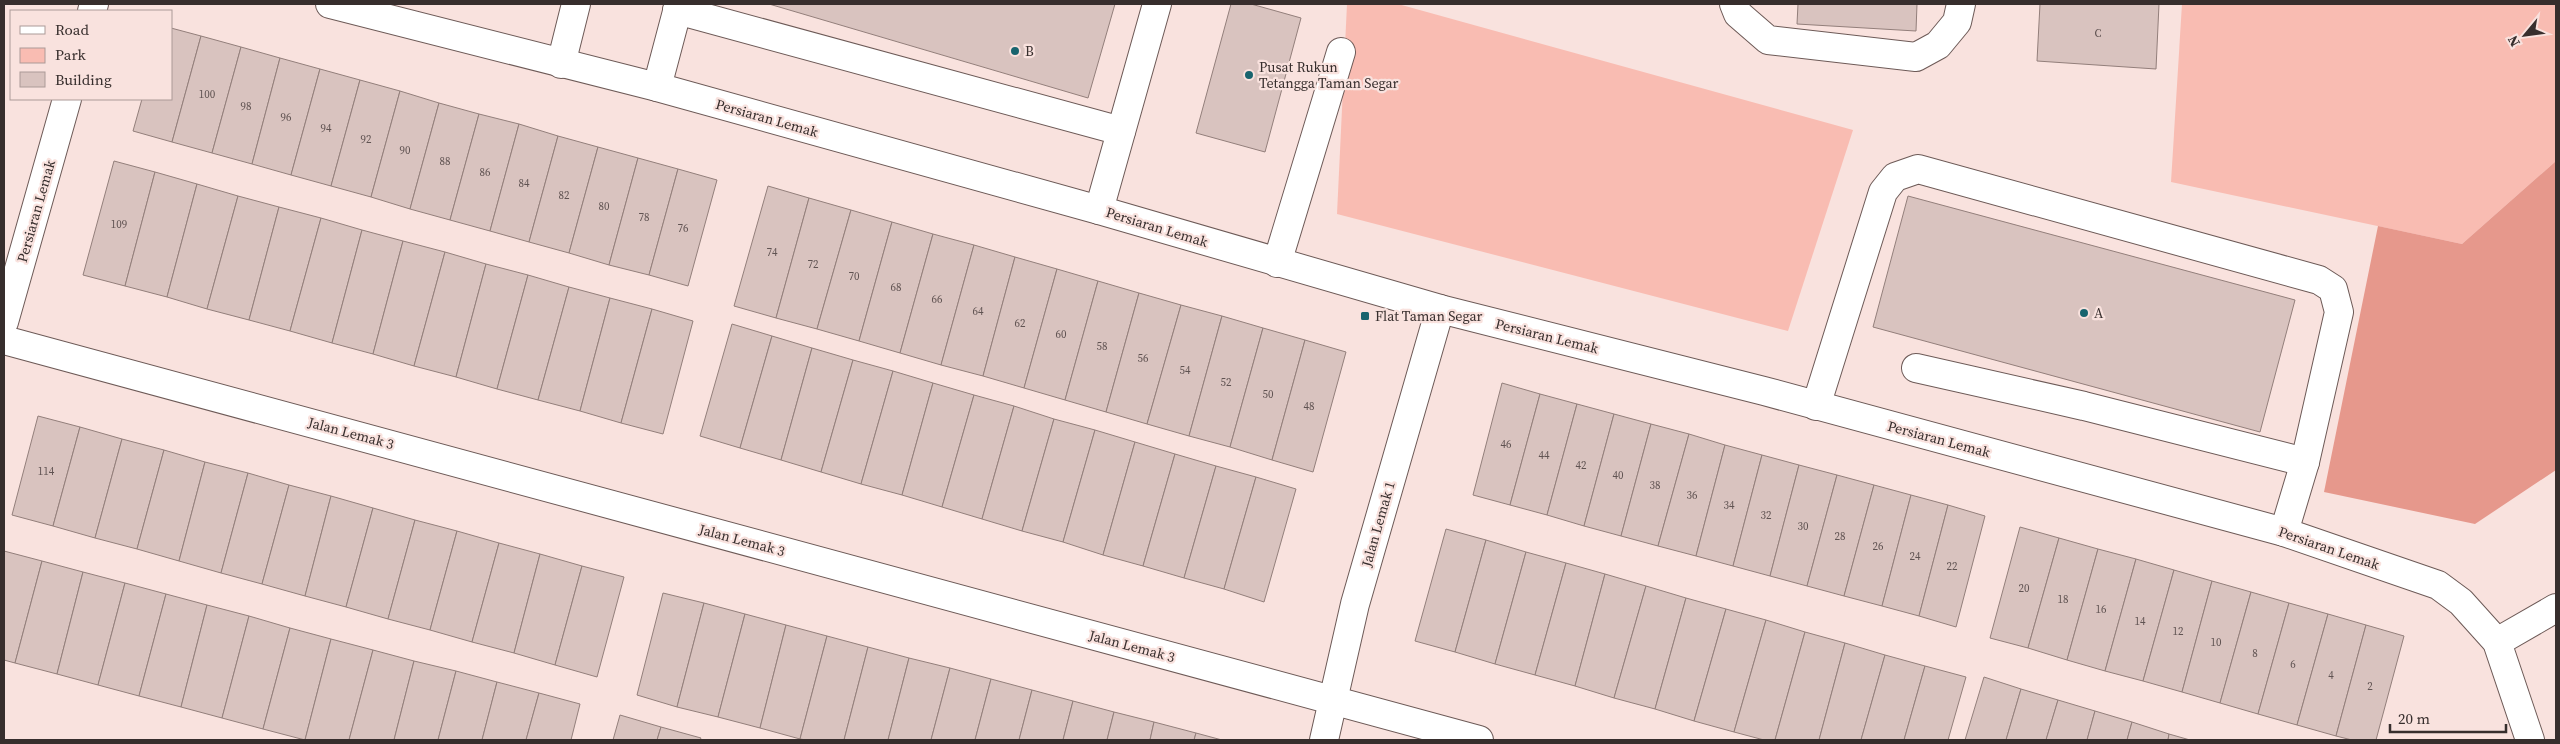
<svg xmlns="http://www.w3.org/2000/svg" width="2560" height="744" viewBox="0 0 2560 744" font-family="'Source Serif 4',serif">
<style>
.green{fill:#f9bcb2}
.forest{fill:#e6988c}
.building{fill:#d9c3bf;stroke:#937f7b}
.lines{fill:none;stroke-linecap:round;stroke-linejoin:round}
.minor-casing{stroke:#6d5a57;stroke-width:30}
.minor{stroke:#fff;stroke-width:28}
.poi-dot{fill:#18646e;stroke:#f9e2de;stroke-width:2}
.labels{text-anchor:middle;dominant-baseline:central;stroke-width:4.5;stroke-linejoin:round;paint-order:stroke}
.number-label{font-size:11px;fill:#605352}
.poi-label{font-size:14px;fill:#372e2d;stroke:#f9e2de;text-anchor:start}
.street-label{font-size:14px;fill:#372e2d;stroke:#f9e2de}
</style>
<rect width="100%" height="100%" fill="#f9e2de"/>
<g class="green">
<path d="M1347 4H1398L1853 130 1788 331 1337 214Z"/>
<path d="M2182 4H2556V161L2462 244 2171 182Z"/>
</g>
<path class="forest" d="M2556 161V470L2475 524 2324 492 2378 226 2462 244Z"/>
<g class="building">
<path d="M769 4H1115L1088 98Z"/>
<path d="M1231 4H1251L1301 18 1265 152 1196 133Z"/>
<path d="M1798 4H1917L1916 31 1797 24Z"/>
<path d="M2040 4H2159L2156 69 2037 61Z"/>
<path d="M171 28 201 36 172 142 133 131 142 99H171Z"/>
<path d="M201 36 241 47 212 153 172 142Z"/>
<path d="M241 47 280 58 252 164 212 153Z"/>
<path d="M280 58 320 69 291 175 252 164Z"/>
<path d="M320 69 360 80 331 186 291 175Z"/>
<path d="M360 80 400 91 371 197 331 186Z"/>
<path d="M400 91 439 103 410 209 371 197Z"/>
<path d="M439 103 479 114 450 220 410 209Z"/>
<path d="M479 114 519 124 490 231 450 220Z"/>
<path d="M519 124 558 136 529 242 490 231Z"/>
<path d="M558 136 598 147 569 253 529 242Z"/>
<path d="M598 147 638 158 609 265 569 253Z"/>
<path d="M638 158 678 169 649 275 609 265Z"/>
<path d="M114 161 155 172 125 286 83 275Z"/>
<path d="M678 169 717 180 688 286 649 275Z"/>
<path d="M155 172 197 184 167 297 125 286Z"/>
<path d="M197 184 238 196 207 309 167 297Z"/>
<path d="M768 186 809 198 776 318 734 306Z"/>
<path d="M238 196 279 207 249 320 207 309Z"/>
<path d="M1908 196 2295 300 2260 432 1873 327Z"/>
<path d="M809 198 851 210 817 329 776 318Z"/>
<path d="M279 207 321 218 290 331 249 320Z"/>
<path d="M851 210 892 222 859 341 817 329Z"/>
<path d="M321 218 362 230 332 343 290 331Z"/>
<path d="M892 222 933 234 900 353 859 341Z"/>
<path d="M362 230 403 241 373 354 332 343Z"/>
<path d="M933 234 974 245 941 365 900 353Z"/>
<path d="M403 241 445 252 414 366 373 354Z"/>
<path d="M974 245 1015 257 983 376 941 365Z"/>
<path d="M445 252 486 264 456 377 414 366Z"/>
<path d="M1015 257 1057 269 1024 388 983 376Z"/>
<path d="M486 264 528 275 497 389 456 377Z"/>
<path d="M1057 269 1098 281 1065 400 1024 388Z"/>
<path d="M528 275 569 287 538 400 497 389Z"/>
<path d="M1098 281 1139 293 1106 412 1065 400Z"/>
<path d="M569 287 610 298 580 411 538 400Z"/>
<path d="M1139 293 1181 305 1147 424 1106 412Z"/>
<path d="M610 298 652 309 621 423 580 411Z"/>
<path d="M1181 305 1222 316 1189 436 1147 424Z"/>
<path d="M652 309 693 321 663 434 621 423Z"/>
<path d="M1222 316 1263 328 1230 447 1189 436Z"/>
<path d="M732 324 772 336 740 448 700 436Z"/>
<path d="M1263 328 1305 340 1272 460 1230 447Z"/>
<path d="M772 336 812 348 781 460 740 448Z"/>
<path d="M1305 340 1346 352 1313 472 1272 460Z"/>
<path d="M812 348 853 360 821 472 781 460Z"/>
<path d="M853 360 893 371 861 484 821 472Z"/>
<path d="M893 371 933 383 902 495 861 484Z"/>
<path d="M933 383 974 395 942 507 902 495Z"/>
<path d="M1502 383 1540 394 1510 505 1473 495Z"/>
<path d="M1540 394 1577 404 1547 515 1510 505Z"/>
<path d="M974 395 1014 406 982 519 942 507Z"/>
<path d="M1577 404 1614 414 1584 526 1547 515Z"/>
<path d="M1014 406 1054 419 1022 531 982 519Z"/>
<path d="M1614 414 1651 424 1621 536 1584 526Z"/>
<path d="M38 416 80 427 53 526 12 515Z"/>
<path d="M1054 419 1095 430 1063 542 1022 531Z"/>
<path d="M1651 424 1689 434 1658 546 1621 536Z"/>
<path d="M80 427 122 439 95 538 53 526Z"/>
<path d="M1095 430 1135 442 1103 555 1063 542Z"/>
<path d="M1689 434 1725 445 1696 556 1658 546Z"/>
<path d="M122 439 164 450 137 549 95 538Z"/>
<path d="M1135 442 1175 454 1143 566 1103 555Z"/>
<path d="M1725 445 1762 455 1733 566 1696 556Z"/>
<path d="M164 450 205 462 179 561 137 549Z"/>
<path d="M1175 454 1216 466 1184 578 1143 566Z"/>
<path d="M1762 455 1799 465 1770 576 1733 566Z"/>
<path d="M205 462 248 473 221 573 179 561Z"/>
<path d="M1799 465 1837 475 1807 586 1770 576Z"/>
<path d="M1216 466 1256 477 1224 589 1184 578Z"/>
<path d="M248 473 289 485 262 584 221 573Z"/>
<path d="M1837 475 1874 485 1844 596 1807 586Z"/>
<path d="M1256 477 1296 489 1264 602 1224 589Z"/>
<path d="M289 485 331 496 305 596 262 584Z"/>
<path d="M1874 485 1911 495 1882 606 1844 596Z"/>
<path d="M1911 495 1948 505 1919 616 1882 606Z"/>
<path d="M331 496 373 508 346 607 305 596Z"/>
<path d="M1948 505 1985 516 1956 627 1919 616Z"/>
<path d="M373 508 415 520 388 619 346 607Z"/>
<path d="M415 520 457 531 430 630 388 619Z"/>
<path d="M2020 527 2059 538 2028 648 1990 638Z"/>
<path d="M1446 529 1486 540 1455 652 1415 641Z"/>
<path d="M457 531 499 543 472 642 430 630Z"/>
<path d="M2059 538 2098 549 2067 660 2028 648Z"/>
<path d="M1486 540 1526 552 1495 664 1455 652Z"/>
<path d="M499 543 540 554 514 653 472 642Z"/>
<path d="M2098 549 2136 559 2105 671 2067 660Z"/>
<path d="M4 551 42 561 15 663 4 660Z"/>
<path d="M1526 552 1566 563 1535 675 1495 664Z"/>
<path d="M540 554 582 566 555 665 514 653Z"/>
<path d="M2136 559 2174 570 2143 681 2105 671Z"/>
<path d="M42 561 83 572 57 674 15 663Z"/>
<path d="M1566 563 1605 574 1575 686 1535 675Z"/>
<path d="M582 566 624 577 597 677 555 665Z"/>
<path d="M2174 570 2212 581 2182 692 2143 681Z"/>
<path d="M83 572 125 583 98 685 57 674Z"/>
<path d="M1605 574 1646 586 1614 698 1575 686Z"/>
<path d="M2212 581 2251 592 2220 703 2182 692Z"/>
<path d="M125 583 166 594 139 696 98 685Z"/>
<path d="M1646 586 1686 598 1655 709 1614 698Z"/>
<path d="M2251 592 2289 603 2258 714 2220 703Z"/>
<path d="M663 593 704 603 677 707 637 695Z"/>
<path d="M166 594 207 605 181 707 139 696Z"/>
<path d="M1686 598 1726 609 1694 721 1655 709Z"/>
<path d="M704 603 745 614 718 717 677 707Z"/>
<path d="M2289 603 2328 614 2297 725 2258 714Z"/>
<path d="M207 605 249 616 222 718 181 707Z"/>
<path d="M1726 609 1766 620 1734 732 1694 721Z"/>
<path d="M745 614 786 625 760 728 718 717Z"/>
<path d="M2328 614 2366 625 2336 736 2297 725Z"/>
<path d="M249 616 290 628 263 729 222 718Z"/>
<path d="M1766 620 1805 632 1775 740H1764L1734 732Z"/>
<path d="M786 625 827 636 800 739 760 728Z"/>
<path d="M2366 625 2404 636 2376 740H2352L2336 736Z"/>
<path d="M290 628 331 639 305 740 263 729Z"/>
<path d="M1805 632 1845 643 1819 740H1775Z"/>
<path d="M827 636 868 647 844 740H806L800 739Z"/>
<path d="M331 639 373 650 349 740H305Z"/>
<path d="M1845 643 1885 655 1861 740H1819Z"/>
<path d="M868 647 909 658 888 740H844Z"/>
<path d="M373 650 414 661 394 740H349Z"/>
<path d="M1885 655 1925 666 1904 740H1861Z"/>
<path d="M909 658 950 668 931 740H888Z"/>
<path d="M414 661 456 671 438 740H394Z"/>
<path d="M1925 666 1966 677 1948 740H1904Z"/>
<path d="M950 668 991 679 975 740H931Z"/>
<path d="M456 671 497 682 482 740H438Z"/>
<path d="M1984 677 2021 689 2006 740H1965Z"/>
<path d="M991 679 1032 690 1019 740H975Z"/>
<path d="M497 682 539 693 526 740H482Z"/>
<path d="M2021 689 2058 700 2046 740H2006Z"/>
<path d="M1032 690 1073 701 1063 740H1019Z"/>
<path d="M539 693 580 704 571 740H526Z"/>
<path d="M2058 700 2095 711 2087 740H2046Z"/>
<path d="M1073 701 1114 712 1107 740H1063Z"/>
<path d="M2095 711 2132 722 2127 740H2087Z"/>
<path d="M1114 712 1154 722 1150 740H1107Z"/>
<path d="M620 715 661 727 657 740H613Z"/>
<path d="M1154 722 1196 733 1194 740H1150Z"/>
<path d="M2132 722 2169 734 2168 740H2127Z"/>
<path d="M661 727 701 738 700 740H657Z"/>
<path d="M1196 733 1222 740H1194Z"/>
<path d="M2169 734 2190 740H2168Z"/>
</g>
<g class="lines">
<defs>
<g id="minor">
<path d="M330 4 657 87 1099 210 1440 309 1764 391 2284 532 2438 585 2461 602 2497 642 2530 740"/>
<path d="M1734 4 1738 14 1768 40 1916 57 1938 45 1957 22 1961 4"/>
<path d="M677 10 1121 131"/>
<path d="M92 11 94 4"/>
<path d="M561 64 576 4"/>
<path d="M657 87 679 4"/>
<path d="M1099 210 1157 4"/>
<path d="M1277 263 1341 52"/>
<path d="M4 322 67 99"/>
<path d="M4 340 1479 740"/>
<path d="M1916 368 2084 406 2305 462"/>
<path d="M1816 406 1883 192 1895 177 1918 169 2319 280 2333 289 2339 312 2305 462 2284 532"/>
<path d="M2497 642 2556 608"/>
<path d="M1324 740 1355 604 1440 309"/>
</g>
</defs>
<use href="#minor" class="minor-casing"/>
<use href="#minor" class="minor"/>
</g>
<g class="poi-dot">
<circle cx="1015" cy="51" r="5"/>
<circle cx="1249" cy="75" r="5"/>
<circle cx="2084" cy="313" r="5"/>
<rect x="1360" y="311" width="10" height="10" rx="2.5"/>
</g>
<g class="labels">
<g class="number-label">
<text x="2098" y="33">C</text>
<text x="207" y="94">100</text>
<text x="246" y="106">98</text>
<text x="286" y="117">96</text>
<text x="326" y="128">94</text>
<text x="366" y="139">92</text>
<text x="405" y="150">90</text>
<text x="445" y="161">88</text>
<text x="485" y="172">86</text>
<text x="524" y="183">84</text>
<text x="564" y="195">82</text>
<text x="604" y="206">80</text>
<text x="644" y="217">78</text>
<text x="119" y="224">109</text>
<text x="683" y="228">76</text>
<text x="772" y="252">74</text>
<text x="813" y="264">72</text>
<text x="854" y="276">70</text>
<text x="896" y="287">68</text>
<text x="937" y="299">66</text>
<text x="978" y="311">64</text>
<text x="1020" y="323">62</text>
<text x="1061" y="334">60</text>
<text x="1102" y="346">58</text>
<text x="1143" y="358">56</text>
<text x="1185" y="370">54</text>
<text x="1226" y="382">52</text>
<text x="1268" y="394">50</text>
<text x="1309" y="406">48</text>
<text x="1506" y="444">46</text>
<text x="1544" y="455">44</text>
<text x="1581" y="465">42</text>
<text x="46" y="471">114</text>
<text x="1618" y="475">40</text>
<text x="1655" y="485">38</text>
<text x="1692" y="495">36</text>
<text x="1729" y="505">34</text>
<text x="1766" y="515">32</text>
<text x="1803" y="526">30</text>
<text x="1840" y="536">28</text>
<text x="1878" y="546">26</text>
<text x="1915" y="556">24</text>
<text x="1952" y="566">22</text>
<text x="2024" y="588">20</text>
<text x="2063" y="599">18</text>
<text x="2101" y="609">16</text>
<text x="2140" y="621">14</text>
<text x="2178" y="631">12</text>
<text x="2216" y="642">10</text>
<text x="2255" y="653">8</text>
<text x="2293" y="664">6</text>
<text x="2331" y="675">4</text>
<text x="2370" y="686">2</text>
</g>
<g class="poi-label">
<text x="1025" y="51">B</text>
<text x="1259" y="67">Pusat Rukun<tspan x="1259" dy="16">Tetangga Taman Segar</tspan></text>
<text x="2094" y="313">A</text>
<text x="1375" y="316">Flat Taman Segar</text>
</g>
<g class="street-label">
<text transform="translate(767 118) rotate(16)">Persiaran Lemak</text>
<text transform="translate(36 211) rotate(-74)">Persiaran Lemak</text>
<text transform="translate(1157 227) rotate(17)">Persiaran Lemak</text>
<text transform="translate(1547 336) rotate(14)">Persiaran Lemak</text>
<text transform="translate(351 433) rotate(15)">Jalan Lemak 3</text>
<text transform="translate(1939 439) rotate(15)">Persiaran Lemak</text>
<text transform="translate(1378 524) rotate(-74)">Jalan Lemak 1</text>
<text transform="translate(742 540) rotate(15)">Jalan Lemak 3</text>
<text transform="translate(2329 548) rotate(19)">Persiaran Lemak</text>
<text transform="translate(1132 646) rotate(15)">Jalan Lemak 3</text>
</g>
</g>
<rect width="2560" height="744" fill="none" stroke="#372e2d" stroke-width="10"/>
<rect x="10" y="10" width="162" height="90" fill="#f9e2de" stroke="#ab9a97"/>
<rect x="20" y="26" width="25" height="8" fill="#ffffff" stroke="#ab9a97"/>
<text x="55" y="35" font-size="15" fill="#372e2d">Road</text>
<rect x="20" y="48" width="25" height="15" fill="#f9bcb2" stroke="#ab9a97"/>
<text x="55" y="60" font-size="15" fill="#372e2d">Park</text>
<rect x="20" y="72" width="25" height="15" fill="#d9c3bf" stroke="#ab9a97"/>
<text x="55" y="85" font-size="15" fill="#372e2d">Building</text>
<g transform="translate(2525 35) rotate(241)" stroke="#f9e2de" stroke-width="4" paint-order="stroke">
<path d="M0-4L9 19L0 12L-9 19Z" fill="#372e2d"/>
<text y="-8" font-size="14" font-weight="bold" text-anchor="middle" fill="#372e2d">N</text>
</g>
<path d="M2390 724v8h116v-8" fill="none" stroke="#372e2d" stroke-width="2.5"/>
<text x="2398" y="724" font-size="15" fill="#372e2d" stroke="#f9e2de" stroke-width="4" paint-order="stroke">20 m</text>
</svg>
